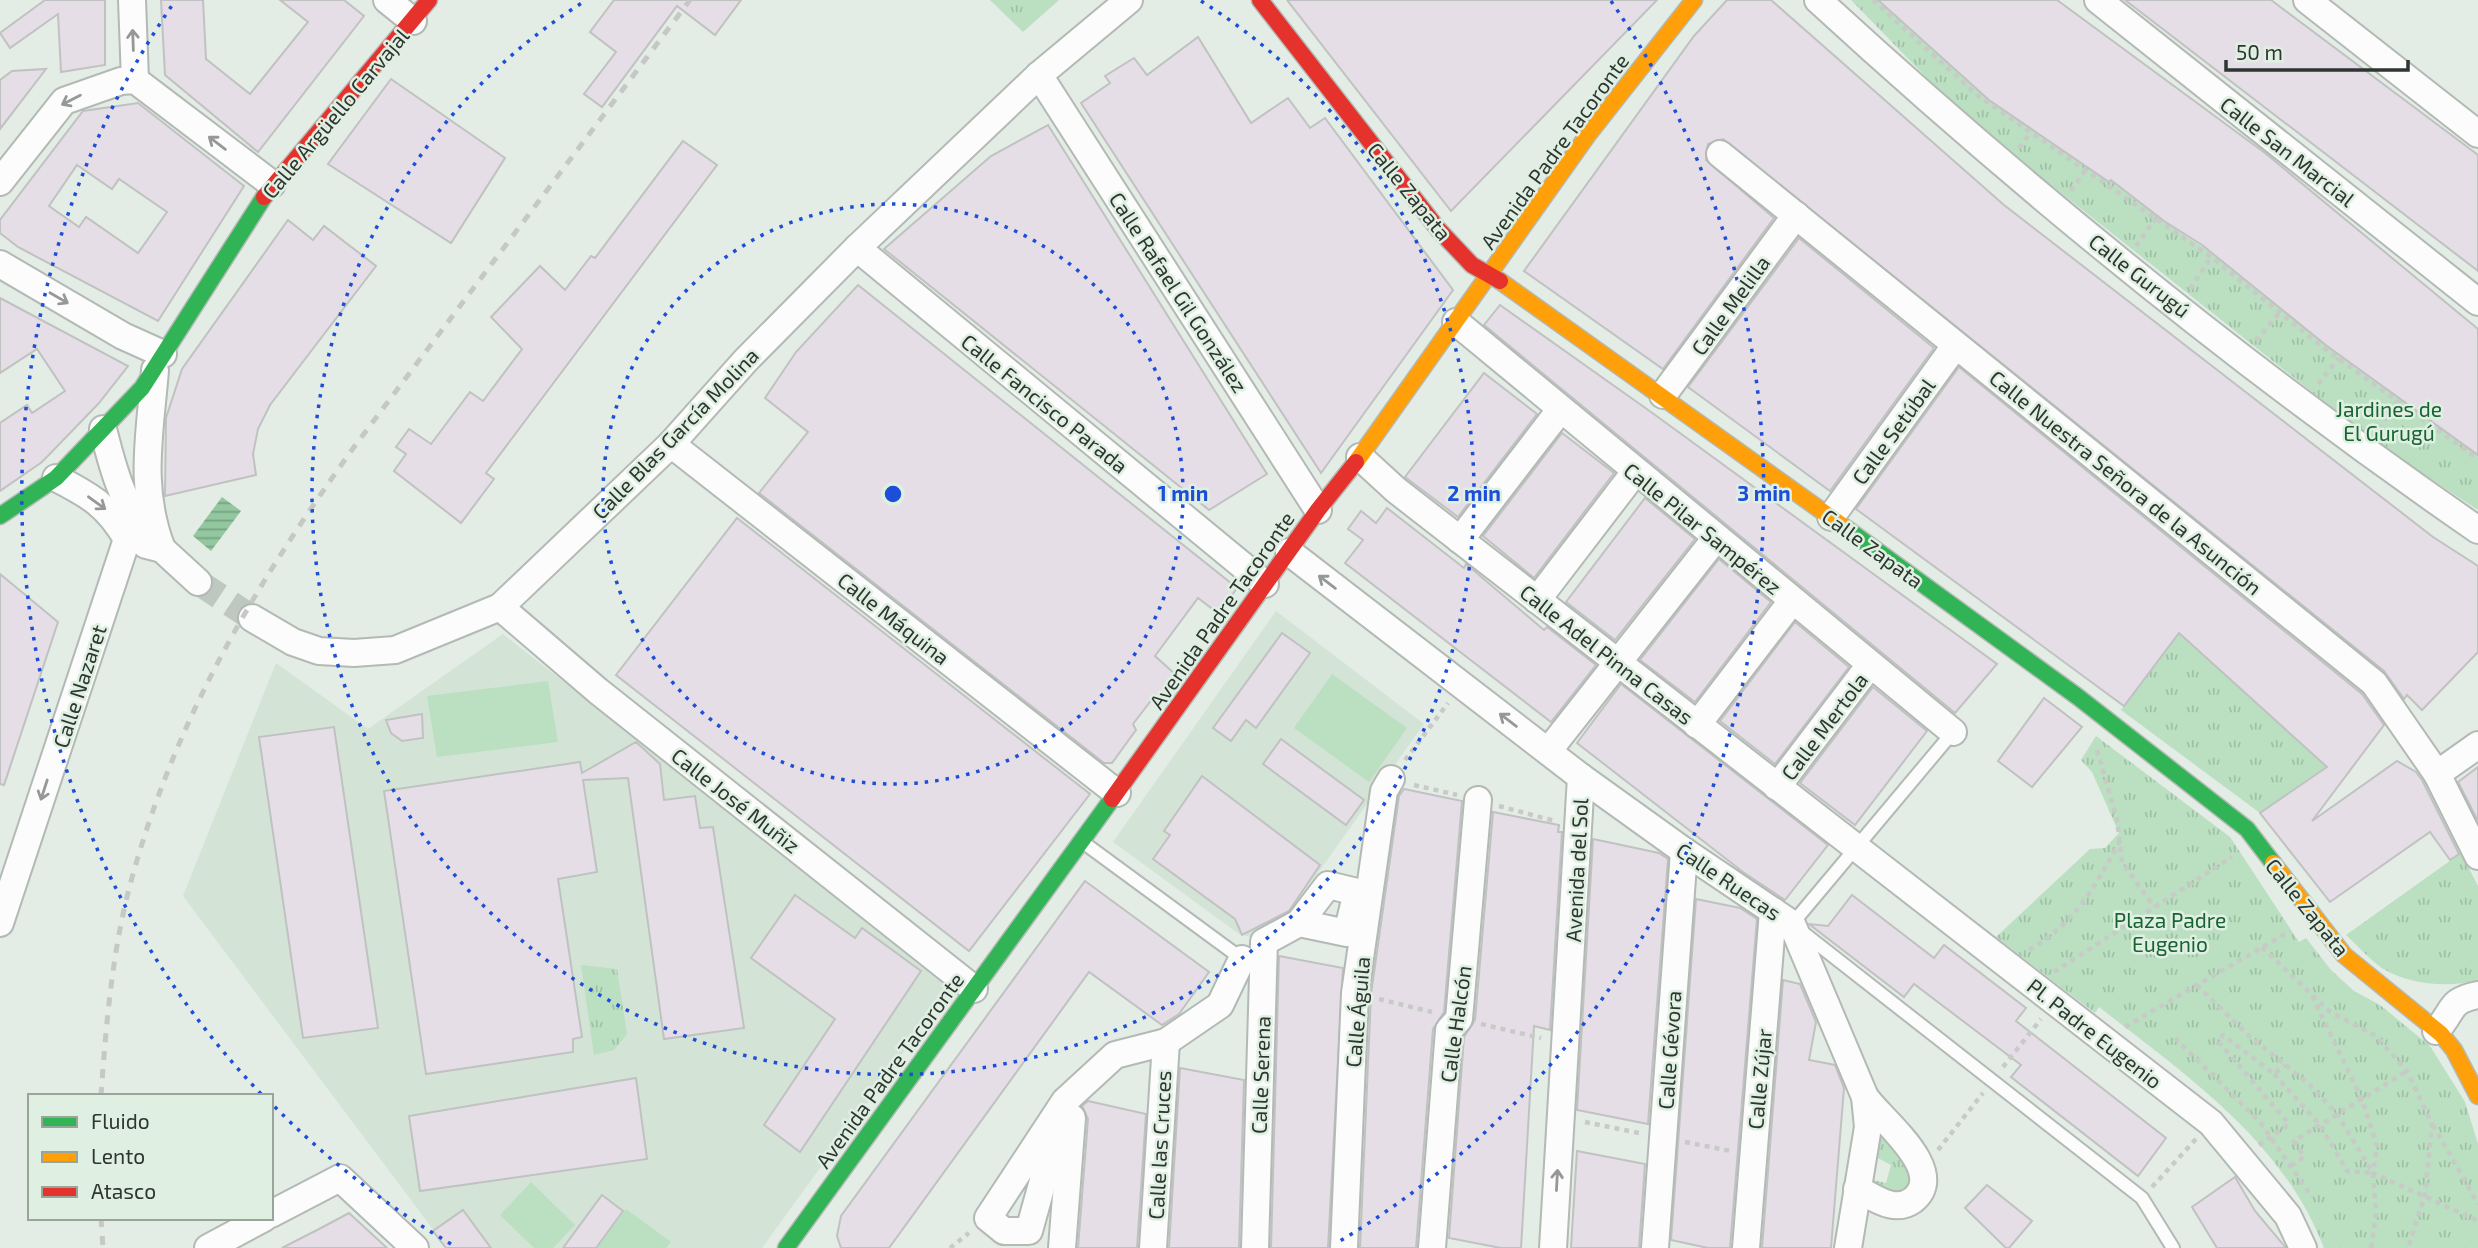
<svg xmlns="http://www.w3.org/2000/svg" width="2478" height="1248" viewBox="0 0 2478 1248" font-family="'Exo 2',sans-serif">
<style>
.built{fill:#d3e4d6}
.grass{fill:url(#grass-tufts)}
.pitch{fill:#badfc1}
.water{fill:url(#water-rules)}
.building{fill:#e6dee6;stroke:#c0c2c1;stroke-width:2;fill-rule:evenodd}
.lines{fill:none;stroke-linecap:round;stroke-linejoin:round}
.street-tunnel{stroke:#bfc7c1;stroke-width:26;stroke-dasharray:26 13;stroke-linecap:butt}
.lane-casing{stroke:#b3b9b4;stroke-width:16}
.street-casing{stroke:#b3b9b4;stroke-width:30}
.fast-casing{stroke:#b3b9b4;stroke-width:19}
.slow-casing{stroke:#b3b9b4;stroke-width:19}
.jam-casing{stroke:#b3b9b4;stroke-width:19}
.path{stroke:#c8cac8;stroke-width:4.5;stroke-dasharray:5 5;stroke-linecap:butt}
.lane{stroke:#fbfcfb;stroke-width:12}
.street{stroke:#fbfcfb;stroke-width:26}
.fast{stroke:#30b455;stroke-width:16}
.slow{stroke:#ff9f0a;stroke-width:16}
.jam{stroke:#e5322d;stroke-width:16}
.rail{stroke:#c5c8c6;stroke-width:5;stroke-dasharray:9 9;stroke-linecap:butt}
.oneway{stroke:#959896}
.ring{fill:none;stroke:#1d4ed8;stroke-width:3.5;stroke-dasharray:3.5 7}
.labels{text-anchor:middle;dominant-baseline:central;stroke-width:5;stroke-linejoin:round;paint-order:stroke}
.street-label{font-size:21px;fill:#2f3530;stroke:#dff0e2}
.park-label{font-size:21px;fill:#186332;stroke:#dff0e2}
.centre{fill:#1d4ed8;stroke:#dff0e2;stroke-width:3.5}
.ring-label{font-size:21px;text-anchor:middle;font-weight:bold;fill:#1d4ed8;stroke:#dff0e2;stroke-width:5;stroke-linejoin:round;paint-order:stroke}
</style>
<defs>
<pattern id="grass-tufts" width="24" height="20" patternUnits="userSpaceOnUse" patternTransform="scale(1.75)"><rect width="24" height="20" fill="#badfc1"/><path d="M3 7l-1-3M5 7V3M7 7l1-3M15 17l-1-3M17 17v-4M19 17l1-3" fill="none" stroke="#a0c0a6"/></pattern>
<pattern id="water-rules" width="6" height="5" patternUnits="userSpaceOnUse" patternTransform="scale(1.75)"><rect width="6" height="5" fill="#93c79f"/><path d="M0 2.5h6" fill="none" stroke="#78a282"/></pattern>
</defs>
<rect width="100%" height="100%" fill="#e3ece5"/>
<g class="built">
<path d="M1276 611 1424 724 1288 915 1249 937 1239 934 1113 842Z"/>
<path d="M503 634 951 987 762 1248H447L183 896 276 663 368 729Z"/>
</g>
<g class="grass">
<path d="M990 0H1059L1023 32Z"/>
<path d="M1851 0H1877L1989 100 2109 182 2112 180 2163 221 2221 259 2327 346 2478 455V510L2375 442 1963 115Z"/>
<path d="M2179 633 2329 768 2260 813 2121 710Z"/>
<path d="M2096 736 2230 837 2299 942 2306 938 2331 970 2354 991 2380 1005 2430 1046 2465 1102 2478 1144V1248H2324C2283 1141 2186 1075 2099 1007L2095 1013 1996 937 2090 849 2105 848 2119 833 2092 772 2081 760Z"/>
<path d="M2461 853 2478 886V980C2449 988 2409 985 2382 968 2369 959 2358 946 2346 935Z"/>
<path d="M581 965 617 969 627 1034 614 1050 594 1055Z"/>
<path d="M1878 1131C1899 1151 1918 1163 1909 1194H1881L1873 1180 1886 1183 1891 1165 1876 1157Z"/>
</g>
<g class="pitch">
<path d="M1332 674 1407 728 1369 782 1294 728Z"/>
<path d="M548 681 558 742 437 757 427 696Z"/>
<path d="M531 1182 575 1225 553 1248H534L500 1215Z"/>
<path d="M626 1209 671 1242 666 1248H597Z"/>
</g>
<path class="water" d="M222 497 241 511 211 551 193 536Z"/>
<g class="building">
<path d="M45 0H105V65L61 72 58 14 10 48 0 33Z"/>
<path d="M161 0H203L206 59 250 94 308 22 280 0H344L364 16 258 152 165 75Z"/>
<path d="M614 0H741L715 35 677 6 602 107 584 94 616 52 590 32Z"/>
<path d="M1287 0H1657L1451 211Z"/>
<path d="M1727 0H1771L2004 205 2433 537 2478 566V652L2422 710 2407 695 2404 699 2384 671 1723 139 1708 144 1706 160 1774 218 1663 369 1524 271 1694 36Z"/>
<path d="M1878 0H2057L2265 153 2478 329V455L2327 346 2202 245 2164 221 2111 180 2109 182 1989 100Z"/>
<path d="M2125 0H2271L2478 155V271Z"/>
<path d="M1198 37 1251 123 1288 98 1310 128 1325 118 1453 290 1321 473 1081 103 1110 83 1105 76 1134 58 1147 75Z"/>
<path d="M46 69 0 129V80L12 71Z"/>
<path d="M391 79 505 158 451 243 328 164Z"/>
<path d="M138 103 244 186 158 321 18 247 0 233V220L83 111ZM77 165 112 189 119 179 167 212 138 253 86 217 79 227 49 206Z"/>
<path d="M1048 125 1267 474 1209 510 884 249 991 156Z"/>
<path d="M683 141 717 165 486 473 494 479 461 523 394 471 406 454 396 447 409 429 431 444 470 392 483 401 522 349 491 317 540 266 565 290 591 256 595 258Z"/>
<path d="M288 220 313 240 324 226 376 266 270 405 258 429 253 454 256 475 165 496 166 418 182 369Z"/>
<path d="M1799 238 1934 348 1830 491 1688 387Z"/>
<path d="M858 285 1237 588 1219 614 1198 598 1155 656 1176 675 1158 701 1153 698 1133 724 1136 730 1112 763H1104L759 493 808 432 765 398 796 352Z"/>
<path d="M0 298 128 366 99 403 42 462 0 491V423L27 405 32 413 65 391 37 349 0 373Z"/>
<path d="M1500 305 1651 412 1997 664 1955 713 1484 325Z"/>
<path d="M1959 367 2362 694 2384 725 2312 821 2397 761 2416 772 2422 780 2459 854 2450 860 2430 832 2330 902 2260 813 2327 767 2179 633 2124 706 1856 509Z"/>
<path d="M1484 373 1537 414 1458 517 1405 477Z"/>
<path d="M1562 433 1614 473 1534 578 1483 536Z"/>
<path d="M1645 498 1695 539 1615 640 1566 602Z"/>
<path d="M1387 508 1464 568 1466 564 1544 630 1547 627 1596 665 1551 722 1345 563 1363 540 1348 529 1361 511 1376 523Z"/>
<path d="M737 518 1090 794 969 951 616 675Z"/>
<path d="M1719 559 1771 602 1695 702 1640 660Z"/>
<path d="M0 574 58 622 4 785 0 784Z"/>
<path d="M1795 622 1849 667 1775 764 1720 721Z"/>
<path d="M1282 633 1310 653 1256 728 1246 720 1231 741 1213 728Z"/>
<path d="M1621 684 1828 845 1785 900 1743 872 1577 743Z"/>
<path d="M1873 687 1927 731 1855 825 1800 783Z"/>
<path d="M2044 698 2082 727 2032 787 1998 761Z"/>
<path d="M422 714 423 738 402 741 391 733 386 720Z"/>
<path d="M334 727 378 1028 303 1038 259 737Z"/>
<path d="M1281 739 1364 800 1346 825 1263 764Z"/>
<path d="M636 742 660 764 664 800 695 796 700 828 713 827 744 1028 664 1039 628 778 583 780 597 872 558 879 582 1037 573 1039V1052L426 1074 384 791 580 762 582 773Z"/>
<path d="M2478 767V821L2458 782Z"/>
<path d="M1202 776 1320 865 1289 911 1242 935 1235 919 1153 859 1170 835 1164 831Z"/>
<path d="M1404 789 1462 801 1444 1012 1433 1029 1416 1248H1360L1371 994 1399 796Z"/>
<path d="M1493 812 1559 825 1558 832H1562L1550 1030 1534 1026 1521 1248H1501L1449 1238 1464 1037 1475 1020Z"/>
<path d="M1593 839 1659 853 1668 859 1648 1124 1577 1110Z"/>
<path d="M1085 881 1209 972 1179 1014 1162 1025 1089 972 889 1248H841L837 1236 841 1216Z"/>
<path d="M795 895 855 938 862 928 921 971 800 1152 764 1125 835 1019 751 958Z"/>
<path d="M1852 895 1934 958 1944 945 2026 1008 2016 1021 2166 1138 2138 1176 2011 1077 2021 1065 1914 984 1904 997 1809 924 1828 926Z"/>
<path d="M1696 899 1740 908 1757 919 1730 1248H1708L1671 1240Z"/>
<path d="M1279 956 1343 968 1328 1248H1271Z"/>
<path d="M1783 980 1800 984 1816 1022 1809 1060 1835 1065 1844 1088 1831 1248H1762Z"/>
<path d="M1180 1068 1244 1080 1239 1248H1169Z"/>
<path d="M636 1078 647 1159 420 1191 409 1116Z"/>
<path d="M1088 1101 1146 1114 1137 1248H1078L1088 1119 1082 1106Z"/>
<path d="M1577 1151 1645 1164 1639 1248H1571Z"/>
<path d="M2235 1177 2255 1211 2286 1248H2217L2192 1207Z"/>
<path d="M1987 1185 2032 1221 2009 1248H2006L1965 1208Z"/>
<path d="M602 1195 623 1211 596 1248H563Z"/>
<path d="M463 1210 491 1248H446L433 1231Z"/>
<path d="M349 1213 387 1248H282L321 1228Z"/>
</g>
<g class="lines">
<path class="street-tunnel" d="M198 582 252 618"/>
<defs>
<g id="lane">
<path d="M1953 732 1792 924 2142 1198 2173 1248"/>
<path d="M1084 843 1242 959 1245 957"/>
</g>
<g id="street">
<path d="M132 0 135 80"/>
<path d="M387 0 413 21"/>
<path d="M1818 0C2026 191 2246 370 2478 530"/>
<path d="M2098 0 2478 302"/>
<path d="M2307 0 2478 134"/>
<path d="M1039 75 1318 510"/>
<path d="M1720 154 2374 683 2437 774 2478 856"/>
<path d="M0 182 64 101 121 81 135 80 272 184"/>
<path d="M857 248 1265 584"/>
<path d="M0 264 123 336 163 354"/>
<path d="M1456 322 1953 732"/>
<path d="M155 370C150 434 138 487 162 549"/>
<path d="M1663 395 1796 215"/>
<path d="M103 429C112 465 122 504 147 533"/>
<path d="M671 444 1117 793"/>
<path d="M1360 457 1396 490 2211 1123 2288 1216 2303 1248"/>
<path d="M1831 517 1955 346"/>
<path d="M1460 540 1560 410"/>
<path d="M146 545 162 549 198 582"/>
<path d="M1289 552 1581 777 1684 851 1792 924 1865 1097 1868 1127 1848 1248"/>
<path d="M1537 600 1635 472"/>
<path d="M500 607 598 691 974 989"/>
<path d="M252 618 293 642 319 651 354 653 395 650 500 607 671 444 746 360 857 248 1039 75 1129 0"/>
<path d="M1697 725 1792 601"/>
<path d="M1549 750 1716 538"/>
<path d="M2437 774 2478 745"/>
<path d="M1777 787 1870 665"/>
<path d="M0 923 127 539C107 505 91 496 56 478"/>
<path d="M2436 1031C2455 1011 2447 1001 2478 995"/>
<path d="M1065 1101 988 1218 1004 1231H1029L1065 1101 1115 1055 1166 1042 1220 1005 1242 959"/>
<path d="M1857 1189C1874 1197 1894 1214 1913 1200 1949 1171 1880 1119 1865 1097"/>
<path d="M271 1214 340 1178 415 1248"/>
<path d="M208 1248 264 1218"/>
<path d="M1062 1248 1072 1118"/>
<path d="M1153 1248 1166 1042"/>
<path d="M1255 1248 1264 942 1299 923 1328 885 1357 892 1347 933 1299 923"/>
<path d="M1344 1248 1355 993 1384 791 1391 779"/>
<path d="M1432 1248 1449 1030 1459 1019 1478 800"/>
<path d="M1553 1248 1581 777"/>
<path d="M1655 1248 1684 851"/>
<path d="M1746 1248 1773 911"/>
</g>
<g id="fast">
<path d="M0 516 56 478 142 388 264 197"/>
<path d="M1847 529 2078 697 2247 829 2273 863"/>
<path d="M786 1248 1112 799"/>
</g>
<g id="slow">
<path d="M1500 281 1847 529"/>
<path d="M1356 462 1587 136 1694 0"/>
<path d="M2273 863 2344 955 2441 1034 2454 1050 2478 1096"/>
</g>
<g id="jam">
<path d="M1260 0 1438 229 1472 265 1500 281"/>
<path d="M264 197 429 0"/>
<path d="M1112 799 1318 510 1356 462"/>
</g>
</defs>
<use href="#lane" class="lane-casing"/>
<use href="#street" class="street-casing"/>
<use href="#fast" class="fast-casing"/>
<use href="#slow" class="slow-casing"/>
<use href="#jam" class="jam-casing"/>
<g class="path">
<path d="M1873 0 1977 95 2211 257 2325 349 2478 459"/>
<path d="M2019 148 2031 132"/>
<path d="M2071 191 2086 169"/>
<path d="M2136 246 2156 218"/>
<path d="M2190 289 2211 257"/>
<path d="M2256 341 2280 312"/>
<path d="M2318 384 2339 358"/>
<path d="M2378 429 2398 401"/>
<path d="M2097 750 2117 819 2122 862 2154 907"/>
<path d="M1405 760 1448 703"/>
<path d="M1414 785 1457 795"/>
<path d="M1499 806 1555 821"/>
<path d="M2262 947 2330 1012 2376 1036 2407 1071 2432 1124 2425 1195 2408 1248"/>
<path d="M2029 950C2075 924 2096 885 2120 841"/>
<path d="M2054 972 2232 857"/>
<path d="M2197 985 2247 1034 2309 1084 2337 1114 2373 1173 2376 1214 2371 1248"/>
<path d="M2312 996 2362 1099 2377 1146 2373 1173 2478 1221"/>
<path d="M1379 999 1432 1012"/>
<path d="M1481 1024 1541 1038"/>
<path d="M2125 1027 2290 931"/>
<path d="M2175 1038 2260 1122 2312 1197"/>
<path d="M2003 1067 2041 1019"/>
<path d="M2274 1074 2320 1125 2347 1171 2373 1173"/>
<path d="M1585 1122 1639 1133"/>
<path d="M2433 1125 2478 1204"/>
<path d="M1685 1142 1731 1151"/>
<path d="M2259 1145 2289 1124 2218 1041 2223 1035 2274 1074 2285 1065"/>
<path d="M1938 1150 1983 1093"/>
<path d="M2291 1166 2304 1157 2294 1141 2407 1071"/>
<path d="M2152 1187 2196 1139"/>
<path d="M950 1248 969 1233"/>
</g>
<use href="#lane" class="lane"/>
<use href="#street" class="street"/>
<use href="#fast" class="fast"/>
<use href="#slow" class="slow"/>
<use href="#jam" class="jam"/>
<g class="rail">
<path d="M101 1096C106 1025 112 953 130 885 175 718 255 585 354 447L690 0"/>
<path d="M101 1218 103 1248"/>
</g>
</g>
<defs><path id="oneway-shaft" d="M-6 0H5M1.5-3L5.5 0L1.5 3" fill="none" stroke-width="1.6" stroke-linecap="round" stroke-linejoin="round" transform="scale(1.75)"/></defs>
<g class="oneway">
<use href="#oneway-shaft" transform="translate(133 40) rotate(-92)"/>
<use href="#oneway-shaft" transform="translate(71 100) rotate(153)"/>
<use href="#oneway-shaft" transform="translate(217 143) rotate(-143)"/>
<use href="#oneway-shaft" transform="translate(59 298) rotate(30)"/>
<use href="#oneway-shaft" transform="translate(97 503) rotate(36)"/>
<use href="#oneway-shaft" transform="translate(1327 582) rotate(-143)"/>
<use href="#oneway-shaft" transform="translate(1508 720) rotate(-143)"/>
<use href="#oneway-shaft" transform="translate(44 790) rotate(108)"/>
<use href="#oneway-shaft" transform="translate(1557 1180) rotate(-87)"/>
</g>
<g class="ring">
<circle cx="893" cy="494" r="290"/>
<path d="M1201 1A581 581 0 1 1 585 1"/>
<path d="M451 1244A871 871 0 0 1 272 1104M261 1094A871 871 0 0 1 175 1M1611 1A871 871 0 0 1 1335 1244"/>
</g>
<g class="labels">
<g class="street-label">
<text transform="translate(335 113) rotate(-50)">Calle Argüello Carvajal</text>
<text transform="translate(1554 151) rotate(-54)">Avenida Padre Tacoronte</text>
<text transform="translate(2288 151) rotate(38)">Calle San Marcial</text>
<text transform="translate(1410 191) rotate(51)">Calle Zapata</text>
<text transform="translate(2140 275) rotate(38)">Calle Gurugú</text>
<text transform="translate(1179 292) rotate(57)">Calle Rafael Gil González</text>
<text transform="translate(1730 305) rotate(-54)">Calle Melilla</text>
<text transform="translate(1045 403) rotate(39)">Calle Fancisco Parada</text>
<text transform="translate(1893 431) rotate(-54)">Calle Setúbal</text>
<text transform="translate(675 433) rotate(-46)">Calle Blas García Molina</text>
<text transform="translate(2126 482) rotate(39)">Calle Nuestra Señora de la Asunción</text>
<text transform="translate(1703 528) rotate(39)">Calle Pilar Sampérez</text>
<text transform="translate(1873 548) rotate(36)">Calle Zapata</text>
<text transform="translate(1221 610) rotate(-55)">Avenida Padre Tacoronte</text>
<text transform="translate(894 618) rotate(38)">Calle Máquina</text>
<text transform="translate(1607 654) rotate(38)">Calle Adel Pinna Casas</text>
<text transform="translate(79 686) rotate(-72)">Calle Nazaret</text>
<text transform="translate(1824 726) rotate(-53)">Calle Mertola</text>
<text transform="translate(736 800) rotate(38)">Calle José Muñiz</text>
<text transform="translate(1576 870) rotate(-87)">Avenida del Sol</text>
<text transform="translate(1729 881) rotate(34)">Calle Ruecas</text>
<text transform="translate(2308 907) rotate(51)">Calle Zapata</text>
<text transform="translate(1357 1012) rotate(-85)">Calle Águila</text>
<text transform="translate(1455 1024) rotate(-82)">Calle Halcón</text>
<text transform="translate(2095 1033) rotate(38)">Pl. Padre Eugenio</text>
<text transform="translate(1669 1050) rotate(-86)">Calle Gévora</text>
<text transform="translate(889 1070) rotate(-54)">Avenida Padre Tacoronte</text>
<text transform="translate(1260 1075) rotate(-88)">Calle Serena</text>
<text transform="translate(1759 1079) rotate(-85)">Calle Zújar</text>
<text transform="translate(1159 1145) rotate(-87)">Calle las Cruces</text>
</g>
<g class="park-label">
<text x="2389" y="408">Jardines de<tspan x="2389" dy="24">El Gurugú</tspan></text>
<text x="2170" y="919">Plaza Padre<tspan x="2170" dy="24">Eugenio</tspan></text>
</g>
</g>
<circle cx="893" cy="494" r="10" class="centre"/>
<g class="ring-label">
<text x="1183" y="501">1 min</text>
<text x="1474" y="501">2 min</text>
<text x="1764" y="501">3 min</text>
</g>
<rect x="28" y="1094" width="245" height="126" fill="#dff0e2" stroke="#99a59b" stroke-width="2"/>
<rect x="42" y="1117" width="35" height="10" fill="#30b455" stroke="#99a59b" stroke-width="2"/>
<text x="91" y="1129" font-size="21" fill="#2f3530">Fluido</text>
<rect x="42" y="1152" width="35" height="10" fill="#ff9f0a" stroke="#99a59b" stroke-width="2"/>
<text x="91" y="1164" font-size="21" fill="#2f3530">Lento</text>
<rect x="42" y="1187" width="35" height="10" fill="#e5322d" stroke="#99a59b" stroke-width="2"/>
<text x="91" y="1199" font-size="21" fill="#2f3530">Atasco</text>
<path d="M2226 60v10h182v-10" fill="none" stroke="#2f3530" stroke-width="3.5"/>
<text x="2236" y="60" font-size="21" fill="#2f3530" stroke="#dff0e2" stroke-width="5" paint-order="stroke">50 m</text>
</svg>
